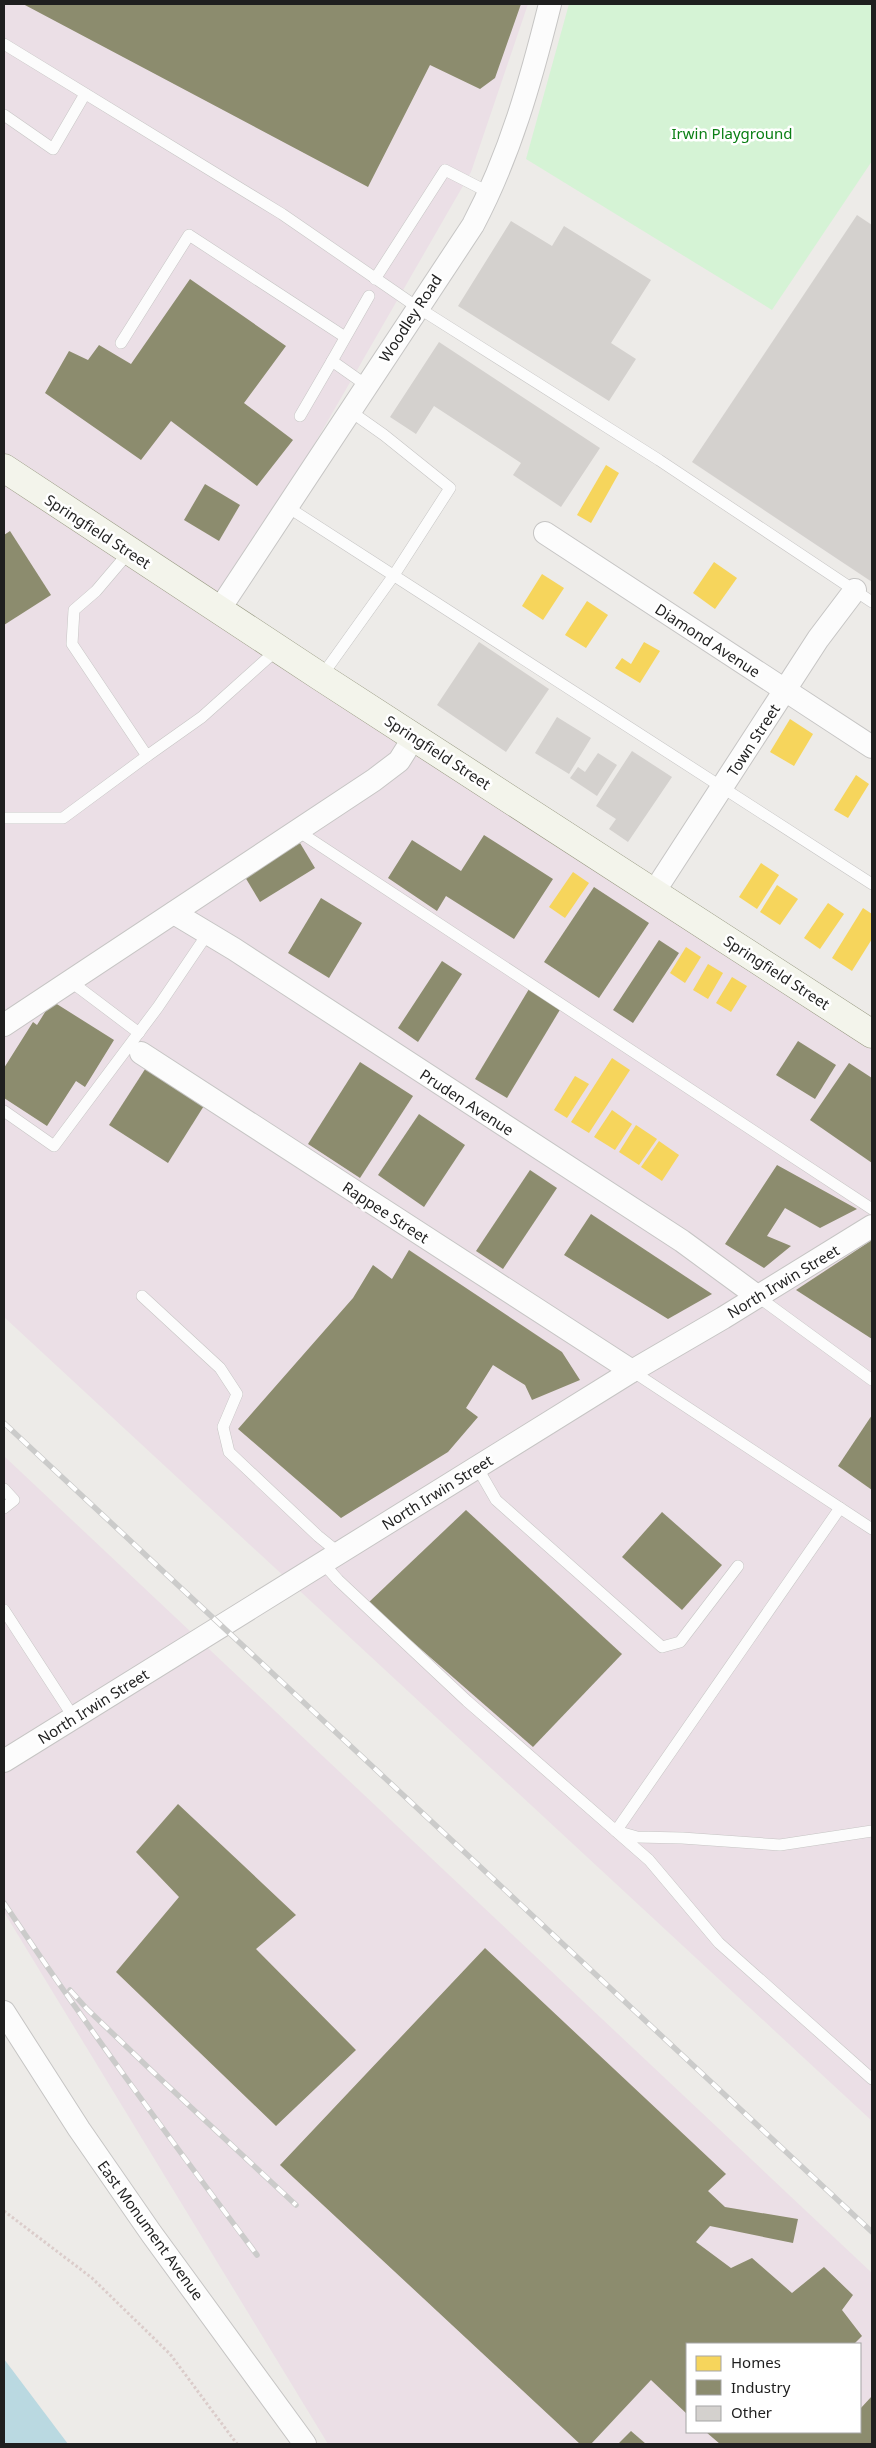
<svg xmlns="http://www.w3.org/2000/svg" width="876" height="2448" viewBox="0 0 876 2448" font-family="'Noto Sans',sans-serif">
<style>
.industrial{fill:#ebdfe6;fill-rule:evenodd}
.park{fill:#d5f3d5}
.water{fill:#bad9e1}
.homes{fill:#f6d55c}
.industry{fill:#8c8c6e}
.building{fill:#d4d1ce}
.lines{fill:none;stroke-linecap:round;stroke-linejoin:round}
.lane-casing{stroke:#c6c5c4;stroke-width:12}
.street-casing{stroke:#c6c5c4;stroke-width:24}
.secondary-casing{stroke:#95977f;stroke-width:29}
.path{stroke:#dbccca;stroke-width:3;stroke-dasharray:2.5 2.5;stroke-linecap:butt}
.lane{stroke:#fcfcfc;stroke-width:11}
.street{stroke:#fcfcfc;stroke-width:22}
.secondary{stroke:#f3f4eb;stroke-width:28}
.rail-casing{stroke:#cbcbca;stroke-width:5.5}
.rail{stroke:#fff;stroke-width:4;stroke-dasharray:11;stroke-linecap:butt}
.labels{text-anchor:middle;dominant-baseline:central;stroke-width:5;stroke-linejoin:round;paint-order:stroke}
.park-label{font-size:15px;fill:#0a7f14;stroke:#fff}
.street-label{font-size:15px;fill:#1f1f1f;stroke:#fff}
</style>
<rect width="100%" height="100%" fill="#edebe8"/>
<g class="industrial">
<path d="M4 4H528L471 172 219 610 872 1044V2121L4 1317Z"/>
<path d="M4 1456 872 2273V2444H328L4 1912ZM687 2344H860V2432H687Z"/>
</g>
<path class="park" d="M569 4H872V161L772 310 526 159Z"/>
<path class="water" d="M4 2359 68 2444H4Z"/>
<g class="homes">
<path d="M606 465 619 473 591 523 577 515Z"/>
<path d="M714 562 737 578 715 609 693 593Z"/>
<path d="M542 574 564 588 543 620 522 606Z"/>
<path d="M587 601 608 615 586 648 565 635Z"/>
<path d="M644 642 660 651 640 683 615 668 622 658 631 664Z"/>
<path d="M790 719 813 734 794 766 770 752Z"/>
<path d="M856 775 869 784 848 818 834 810Z"/>
<path d="M761 863 779 875 757 909 739 897Z"/>
<path d="M573 872 589 883 565 918 549 907Z"/>
<path d="M777 885 798 899 780 925 760 912Z"/>
<path d="M828 903 844 914 820 949 804 938Z"/>
<path d="M863 908 872 914V939L852 971 832 958Z"/>
<path d="M686 947 701 957 685 983 670 973Z"/>
<path d="M708 964 723 973 708 999 693 990Z"/>
<path d="M732 977 747 986 731 1012 716 1003Z"/>
<path d="M612 1058 630 1070 589 1133 571 1122Z"/>
<path d="M575 1076 589 1084 567 1118 554 1110Z"/>
<path d="M612 1110 632 1124 615 1150 594 1137Z"/>
<path d="M636 1125 657 1139 639 1165 619 1152Z"/>
<path d="M659 1141 679 1155 662 1181 641 1167Z"/>
</g>
<g class="industry">
<path d="M23 4H521L495 78 480 89 430 65 368 187Z"/>
<path d="M190 279 286 346 244 403 293 440 257 486 171 421 141 460 45 393 69 351 88 360 99 345 131 364Z"/>
<path d="M205 484 240 505 219 541 184 520Z"/>
<path d="M10 531 51 595 4 625V535Z"/>
<path d="M484 835 553 879 514 939 446 896 437 911 388 878 412 840 461 871Z"/>
<path d="M300 843 315 868 260 902 245 877Z"/>
<path d="M594 887 649 923 599 998 544 962Z"/>
<path d="M321 898 362 923 329 978 288 953Z"/>
<path d="M659 940 679 953 633 1023 613 1010Z"/>
<path d="M442 961 462 974 418 1042 398 1028Z"/>
<path d="M529 989 561 1008 507 1098 475 1079Z"/>
<path d="M52 1001 114 1040 85 1087 76 1081 47 1126 4 1098V1068L33 1022 37 1025Z"/>
<path d="M798 1041 836 1065 815 1099 776 1075Z"/>
<path d="M360 1062 413 1096 360 1178 308 1144Z"/>
<path d="M149 1063 207 1101 168 1163 109 1125Z"/>
<path d="M849 1063 872 1078V1163L810 1120Z"/>
<path d="M419 1114 465 1145 424 1207 378 1175Z"/>
<path d="M777 1165 857 1209 820 1228 785 1208 767 1236 791 1246 764 1268 725 1244Z"/>
<path d="M530 1170 557 1188 503 1269 476 1251Z"/>
<path d="M591 1214 712 1294 668 1319 564 1255Z"/>
<path d="M872 1240V1339L796 1290Z"/>
<path d="M409 1250 562 1352 580 1380 532 1400 525 1385 493 1365 466 1408 478 1417 448 1452 341 1518 238 1429 353 1298 373 1265 392 1279Z"/>
<path d="M872 1415V1490L838 1466Z"/>
<path d="M466 1510 622 1654 533 1747 368 1603Z"/>
<path d="M662 1512 722 1565 682 1610 622 1557Z"/>
<path d="M178 1804 296 1915 256 1949 356 2050 276 2126 116 1972 179 1897 136 1852Z"/>
<path d="M485 1948 726 2174 708 2191 725 2207 798 2219 793 2243 710 2226 696 2242 731 2268 752 2258 792 2293 824 2267 853 2295 842 2310 862 2336 854 2344H687V2414L651 2380 591 2444H580L280 2165Z"/>
<path d="M872 2396V2444H720L706 2432H860V2409Z"/>
<path d="M631 2431 646 2444H618Z"/>
</g>
<g class="building">
<path d="M857 215 872 225V582L692 462Z"/>
<path d="M511 221 552 246 564 226 651 280 611 343 636 359 609 401 458 306Z"/>
<path d="M439 342 600 448 561 507 513 475 521 463 434 406 416 434 390 417Z"/>
<path d="M479 642 549 689 506 752 437 705Z"/>
<path d="M557 717 591 738 569 774 535 753Z"/>
<path d="M632 751 672 777 628 842 609 829 616 819 596 806Z"/>
<path d="M598 753 617 765 597 796 570 778 578 767 585 772Z"/>
</g>
<g class="lines">
<defs>
<g id="lane">
<path d="M4 44 282 214 417 307 659 460 872 602"/>
<path d="M4 115 53 149 85 94"/>
<path d="M375 279 445 170 490 193"/>
<path d="M121 343 189 235 345 337"/>
<path d="M332 361 369 296"/>
<path d="M300 416 332 361 366 385"/>
<path d="M286 506 872 884"/>
<path d="M130 551 96 591 74 610 72 644 147 756 202 717 279 648"/>
<path d="M321 677 394 575 450 488 384 435 350 411"/>
<path d="M4 818H63L147 756"/>
<path d="M298 831 872 1209"/>
<path d="M70 981 139 1033"/>
<path d="M4 1111 54 1146 158 1007 208 933"/>
<path d="M142 1296 220 1368 237 1394 223 1427 229 1452 318 1536 339 1553"/>
<path d="M757 1296 872 1380"/>
<path d="M632 1371 872 1529"/>
<path d="M477 1467 496 1500 662 1647 680 1642 738 1566"/>
<path d="M4 1489 14 1500 4 1508"/>
<path d="M840 1508 616 1831 637 1837 682 1838 780 1845 872 1831"/>
<path d="M323 1563 338 1580 467 1701 649 1860 719 1943 872 2079"/>
<path d="M4 1610 74 1718"/>
</g>
<g id="street">
<path d="M545 533 872 747"/>
<path d="M219 610 473 225C510 155 531 80 550 4"/>
<path d="M654 892 818 639 855 590"/>
<path d="M174 913 234 949 682 1241 757 1296"/>
<path d="M4 1025 374 780 399 761 414 737"/>
<path d="M141 1053 632 1371"/>
<path d="M4 1761 632 1371 723 1318 872 1226"/>
<path d="M4 2012 79 2129 151 2233 305 2444"/>
</g>
<path id="secondary" d="M4 468 321 677 872 1034"/>
</defs>
<use href="#lane" class="lane-casing"/>
<use href="#street" class="street-casing"/>
<use href="#secondary" class="secondary-casing"/>
<path class="path" d="M4 2211 92 2278 170 2354 237 2444"/>
<use href="#lane" class="lane"/>
<use href="#street" class="street"/>
<use href="#secondary" class="secondary"/>
<defs>
<g id="rail">
<path d="M4 1423 872 2232"/>
<path d="M4 1903C84 2023 170 2139 257 2255"/>
<path d="M70 1990 87 2009 153 2072 296 2205"/>
</g>
</defs>
<use href="#rail" class="rail-casing"/>
<use href="#rail" class="rail"/>
</g>
<g class="labels">
<g class="park-label">
<text x="732" y="133">Irwin Playground</text>
</g>
<g class="street-label">
<text transform="translate(410 318) rotate(-57)">Woodley Road</text>
<text transform="translate(98 531) rotate(33)">Springfield Street</text>
<text transform="translate(708 640) rotate(33)">Diamond Avenue</text>
<text transform="translate(753 740) rotate(-57)">Town Street</text>
<text transform="translate(438 752) rotate(33)">Springfield Street</text>
<text transform="translate(777 972) rotate(33)">Springfield Street</text>
<text transform="translate(467 1102) rotate(33)">Pruden Avenue</text>
<text transform="translate(386 1212) rotate(33)">Rappee Street</text>
<text transform="translate(783 1281) rotate(-31)">North Irwin Street</text>
<text transform="translate(437 1492) rotate(-32)">North Irwin Street</text>
<text transform="translate(93 1706) rotate(-32)">North Irwin Street</text>
<text transform="translate(151 2230) rotate(54)">East Monument Avenue</text>
</g>
</g>
<rect width="876" height="2448" fill="none" stroke="#1f1f1f" stroke-width="10"/>
<rect x="686" y="2343" width="175" height="90" fill="#ffffff" stroke="#a5a5a5"/>
<rect x="696" y="2356" width="25" height="15" fill="#f6d55c" stroke="#a5a5a5"/>
<text x="731" y="2368" font-size="15" fill="#1f1f1f">Homes</text>
<rect x="696" y="2380" width="25" height="15" fill="#8c8c6e" stroke="#a5a5a5"/>
<text x="731" y="2393" font-size="15" fill="#1f1f1f">Industry</text>
<rect x="696" y="2406" width="25" height="15" fill="#d4d1ce" stroke="#a5a5a5"/>
<text x="731" y="2418" font-size="15" fill="#1f1f1f">Other</text>
</svg>
